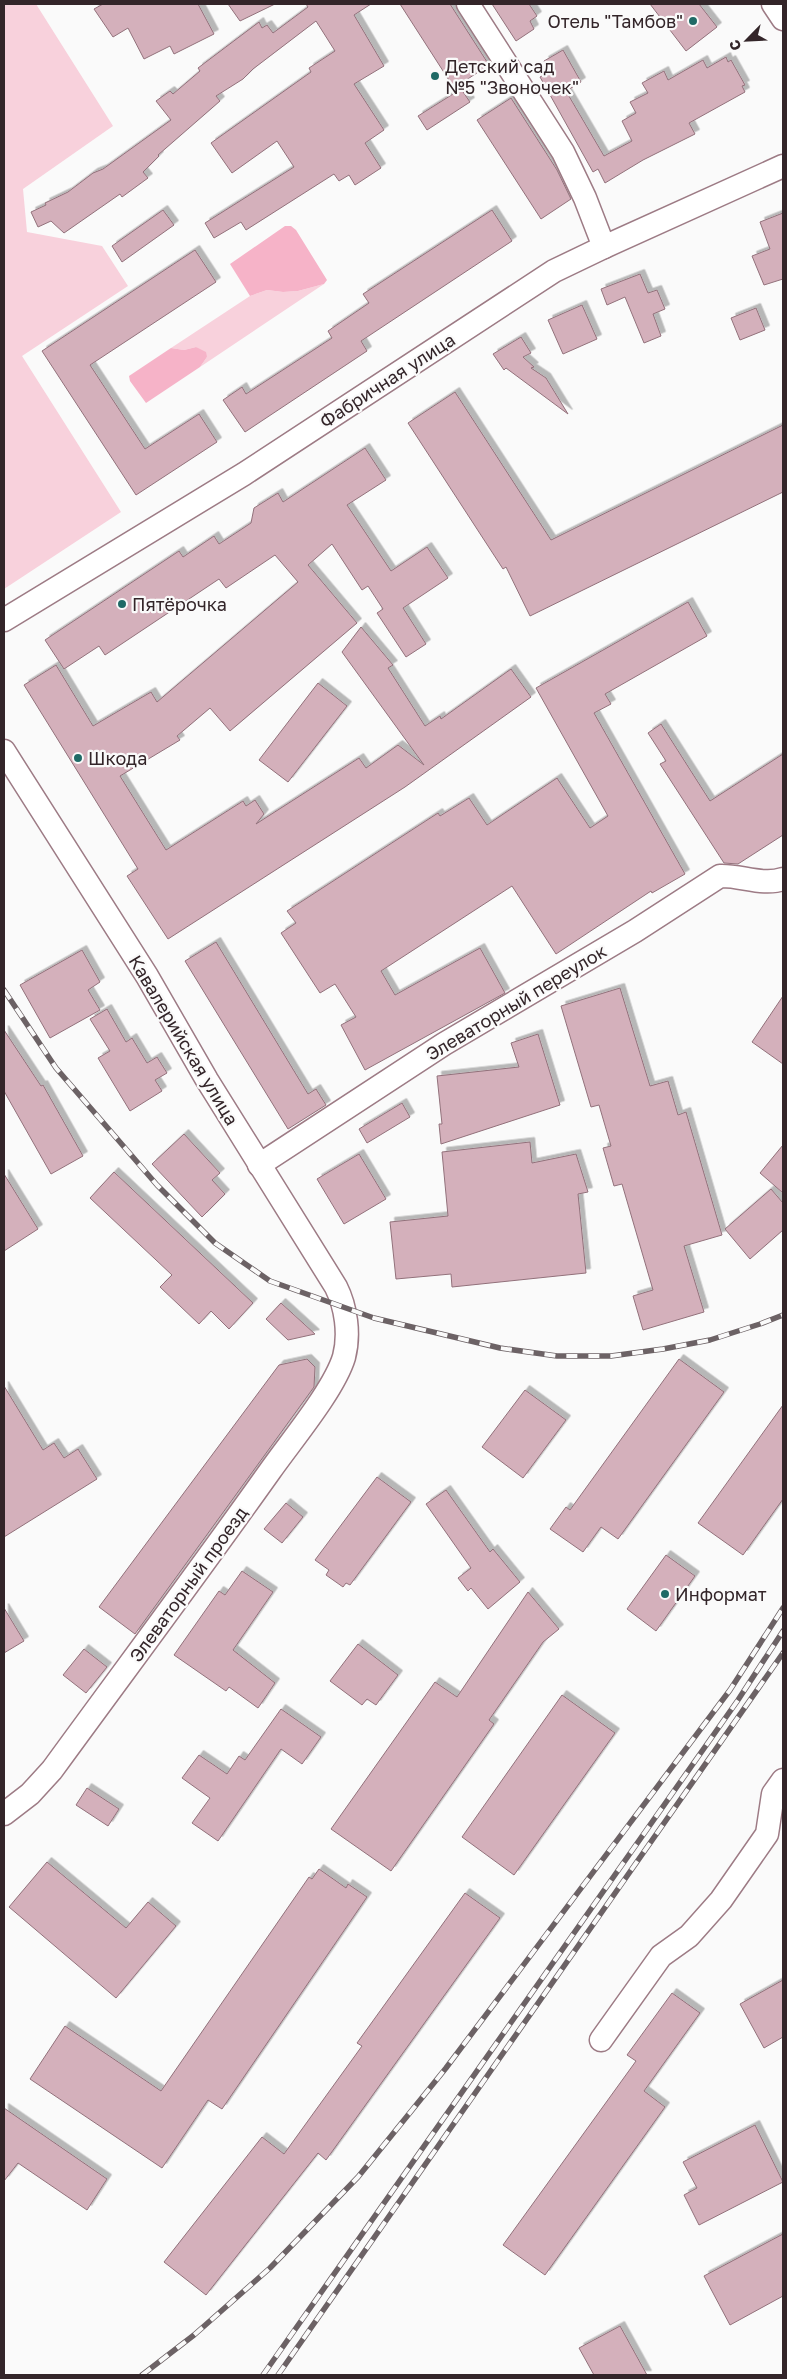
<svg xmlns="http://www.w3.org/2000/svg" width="787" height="2379" viewBox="0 0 787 2379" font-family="'Golos Text',sans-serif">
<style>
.green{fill:#f8d1dc}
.forest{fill:#f6b3c8}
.building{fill:#d4b0bb;stroke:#92717b;filter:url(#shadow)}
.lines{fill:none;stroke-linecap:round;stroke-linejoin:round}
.minor-casing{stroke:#9d7b85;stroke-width:25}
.minor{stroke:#fff;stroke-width:22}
.rail-casing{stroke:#6c6265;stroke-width:5.5}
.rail{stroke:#fafafa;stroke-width:4;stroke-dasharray:11;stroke-linecap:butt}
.poi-dot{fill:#1f6a66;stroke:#fafafa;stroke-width:2}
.labels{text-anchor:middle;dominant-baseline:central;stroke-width:4.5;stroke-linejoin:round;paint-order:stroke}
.poi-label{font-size:18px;fill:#332529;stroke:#fafafa;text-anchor:start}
.street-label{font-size:18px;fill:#332529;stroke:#fafafa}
</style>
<defs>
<filter id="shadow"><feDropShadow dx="4.5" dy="-4.5" stdDeviation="0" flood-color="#0004"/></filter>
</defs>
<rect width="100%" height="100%" fill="#fafafa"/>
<g class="green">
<path d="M4 4H36L113 126 23 189 27 232 102 246 128 286 22 356 121 512 4 589Z"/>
<path d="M324 284 200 367 207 357 196 347 184 350 171 348 250 296 267 290 283 292 298 291Z"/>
</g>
<g class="forest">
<path d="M285 226H291L296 230 327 280 324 284 298 291 283 292 267 290 250 296 230 264Z"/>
<path d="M196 347 206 352 207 357 200 367 146 403 130 381 129 376 171 348 184 350Z"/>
</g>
<g class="building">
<path d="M103 4H198L214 34 174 54 170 46 144 59 128 28 113 37 94 9Z"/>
<path d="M228 4H275L240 21Z"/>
<path d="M306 4H371L354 15 384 66 354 84 384 130 365 143 381 168 355 185 349 175 339 181 334 174 246 230 241 222 214 238 205 223 294 167 277 141 232 173 211 143 311 72 309 68 335 51 316 21 253 69 243 79 216 96 220 101 158 155 159 156 143 172 148 178 122 197 120 194 64 233 51 221 38 227 31 212 46 205 45 203 68 192 93 173 103 169 171 120 156 101 170 91 173 94 200 71 198 68 259 22 262 28 267 25 273 33 308 7Z"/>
<path d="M400 4H450L489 65 454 88Z"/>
<path d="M492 4H529L537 16 530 21 534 29 516 41Z"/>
<path d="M650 4H699L717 27 686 51Z"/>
<path d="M563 50 581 82 566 91 604 156 632 141 622 121 636 113 630 102 648 93 642 83 664 71 668 80 703 60 707 68 726 57 728 62 731 60 745 85 742 86 745 92 689 123 695 134 643 160 605 183 598 169 593 172 540 77 550 71 544 61Z"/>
<path d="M461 89 470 102 427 130 418 116Z"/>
<path d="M511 98 557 170 571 199 541 219 477 120Z"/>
<path d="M163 210 174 225 122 262 112 246Z"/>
<path d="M492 210 512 241 361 341 367 351 245 432 223 400 242 387 246 394 332 338 328 331 369 303 363 294Z"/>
<path d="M783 213V279L764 285 752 256 770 249 760 222Z"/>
<path d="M195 250 216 282 90 365 145 449 199 414 217 442 136 495 42 351Z"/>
<path d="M640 274 648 293 657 290 665 309 653 314 661 336 644 343 625 297 607 305 601 289Z"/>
<path d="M582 305 597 339 563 354 548 320Z"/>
<path d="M756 308 765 330 740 340 731 318Z"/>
<path d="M521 337 531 353 523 357 534 367 531 368 546 378 568 414 506 368 504 370 493 354Z"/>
<path d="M455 392 551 540 783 425V492L530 616 506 567 503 569 408 423Z"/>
<path d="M365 448 386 480 347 505 391 571 427 547 448 578 403 608 426 644 406 657 377 613 383 609 368 586 362 590 332 544 308 565 357 623 230 731 210 708 177 736 180 740 120 776 166 850 243 801 246 806 255 800 264 814 256 824 359 758 366 768 398 745 424 765 342 652 361 627 393 665 388 668 425 726 440 716 441 719 511 669 531 697 405 787 168 939 127 876 138 869 24 685 56 665 93 726 151 692 157 702 298 582 275 555 226 588 219 579 105 655 99 646 64 669 45 640 179 551 183 557 214 536 219 544 251 523 254 508 278 493 283 502Z"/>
<path d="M688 602 707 636 605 694 611 704 594 713 685 874 652 893 651 891 556 954 512 886 381 971 395 995 480 948 505 993 365 1070 341 1025 356 1017 335 984 320 993 281 933 296 923 287 911 438 813 440 816 469 798 487 825 557 778 590 828 608 816 536 688Z"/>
<path d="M318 683 347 706 288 782 259 760Z"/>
<path d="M661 724 710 801 783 754V835L738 864 724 863 660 764 666 761 648 733Z"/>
<path d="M216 942 308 1094 316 1089 326 1105 288 1129 185 961Z"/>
<path d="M82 950 100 982 88 990 100 1010 50 1038 20 985Z"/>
<path d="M620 988 650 1086 668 1081 678 1115 686 1112 722 1235 684 1246 704 1312 643 1330 633 1296 653 1290 622 1184 614 1186 603 1148 611 1146 599 1105 591 1107 561 1006Z"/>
<path d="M783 996V1064L752 1042Z"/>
<path d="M107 1009 126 1042 132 1038 147 1063 157 1057 167 1073 155 1080 162 1091 130 1111 98 1058 110 1051 90 1019Z"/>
<path d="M4 1030 41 1086 43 1085 83 1156 51 1174 4 1091Z"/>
<path d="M538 1034 560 1105 441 1144 439 1124H442L437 1076 519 1067 511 1043Z"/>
<path d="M402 1103 410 1117 367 1143 359 1129Z"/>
<path d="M184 1134 220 1173 212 1180 225 1194 202 1217 152 1164Z"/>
<path d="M530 1142 532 1163 576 1154 588 1192 578 1194 586 1273 452 1287 451 1274 396 1279 390 1222 448 1216 442 1152Z"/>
<path d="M783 1145V1193L760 1173Z"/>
<path d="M359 1154 386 1199 344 1224 317 1179Z"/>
<path d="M114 1172 253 1303 229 1329 211 1311 199 1324 160 1287 172 1275 90 1198Z"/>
<path d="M4 1174 38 1229 4 1251Z"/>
<path d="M771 1189 783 1203V1230L750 1259 725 1229Z"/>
<path d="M281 1303 315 1334 288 1340 266 1319Z"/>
<path d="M307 1359 315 1367 314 1387 135 1634 99 1607 279 1365Z"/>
<path d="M679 1359 724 1392 618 1539 601 1527 583 1552 550 1529 566 1507 570 1510Z"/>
<path d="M4 1386 43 1450 54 1443 64 1458 78 1449 97 1479 4 1537Z"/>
<path d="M525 1390 566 1420 523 1478 482 1447Z"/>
<path d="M783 1405V1499L743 1555 698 1523Z"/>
<path d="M377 1477 411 1502 350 1585 346 1583 343 1587 326 1575 329 1570 315 1560Z"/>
<path d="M446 1490 490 1552 493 1549 520 1582 488 1609 471 1588 468 1591 458 1578 471 1568 426 1504Z"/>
<path d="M286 1503 303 1517 282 1543 264 1529Z"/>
<path d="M666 1555 695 1576 656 1631 627 1609Z"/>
<path d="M242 1571 273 1592 233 1650 275 1683 258 1708 229 1687 226 1691 174 1655 219 1591 225 1595Z"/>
<path d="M528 1592 559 1629 543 1642 489 1720 494 1724 391 1871 331 1829 435 1682 457 1697Z"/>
<path d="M4 1608 24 1641 4 1653Z"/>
<path d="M358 1644 398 1675 376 1705 367 1699 362 1705 330 1681Z"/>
<path d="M84 1649 107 1667 86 1693 63 1675Z"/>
<path d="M562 1695 615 1733 514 1875 462 1837Z"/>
<path d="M281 1709 321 1737 302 1764 281 1749 218 1841 192 1823 210 1798 182 1778 199 1755 227 1774 239 1756 245 1760Z"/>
<path d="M87 1788 119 1809 108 1826 76 1805Z"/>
<path d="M47 1862 126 1928 148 1902 176 1926 116 1998 9 1907Z"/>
<path d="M319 1869 346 1888 348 1884 367 1897 222 2109 208 2100 162 2168 30 2079 65 2026 161 2091 309 1877 312 1879Z"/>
<path d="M465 1893 500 1918 326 2160 318 2153 206 2295 164 2262 262 2137 284 2154 362 2046 357 2043Z"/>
<path d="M783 1980V2037L764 2048 740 2004Z"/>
<path d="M672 1993 700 2013 644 2091 665 2107 545 2275 503 2245 636 2061 627 2055Z"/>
<path d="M4 2108 107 2179 87 2210 18 2163 4 2181Z"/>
<path d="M755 2125 783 2182 699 2225 684 2195 697 2188 683 2162Z"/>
<path d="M783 2234V2296L730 2325 704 2276Z"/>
<path d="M620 2326 647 2375H594L579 2348Z"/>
</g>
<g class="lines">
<defs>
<g id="minor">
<path d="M468 4 563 152 585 198 604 247"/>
<path d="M773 4 783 19"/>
<path d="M4 620 244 474 554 271 604 247 783 166"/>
<path d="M4 751 147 976 207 1080 336 1287C346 1307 350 1334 344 1357 334 1390 291 1441 270 1471 199 1571 125 1670 52 1770L30 1794 4 1814"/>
<path d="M259 1165 444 1044 635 931 720 876C740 875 763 886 783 879"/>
<path d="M601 2040 661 1956 689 1936 721 1900 767 1834 773 1794 783 1780"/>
</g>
</defs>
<use href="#minor" class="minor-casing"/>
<use href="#minor" class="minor"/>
<defs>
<g id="rail">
<path d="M4 990 56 1068 157 1185 215 1243 270 1281 374 1318 500 1348 557 1356H611L663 1349 710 1340 760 1324 783 1315"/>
<path d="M142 2375 194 2335 270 2268 358 2177 446 2068 730 1690 783 1608"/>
<path d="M263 2375 738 1700 783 1631"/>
<path d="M278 2375 783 1653"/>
</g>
</defs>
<use href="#rail" class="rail-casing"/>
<use href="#rail" class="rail"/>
</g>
<g class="poi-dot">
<circle cx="693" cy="21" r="5"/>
<circle cx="435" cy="76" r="5"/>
<circle cx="122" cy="604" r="5"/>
<circle cx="78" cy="758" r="5"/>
<circle cx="665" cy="1594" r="5"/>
</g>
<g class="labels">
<g class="poi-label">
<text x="683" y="21" text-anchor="end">Отель "Тамбов"</text>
<text x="445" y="66">Детский сад<tspan x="445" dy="21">№5 "Звоночек"</tspan></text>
<text x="132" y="604">Пятёрочка</text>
<text x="88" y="758">Шкода</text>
<text x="675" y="1594">Информат</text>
</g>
<g class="street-label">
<text transform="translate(387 380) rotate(-33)">Фабричная улица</text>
<text transform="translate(516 1002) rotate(-31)">Элеваторный переулок</text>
<text transform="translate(184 1040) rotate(59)">Кавалерийская улица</text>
<text transform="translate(188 1584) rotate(-54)">Элеваторный проезд</text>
</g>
</g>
<rect width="787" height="2379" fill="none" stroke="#332529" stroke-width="10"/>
<g transform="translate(747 40) rotate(246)" stroke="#fafafa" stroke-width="4" paint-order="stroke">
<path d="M0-4L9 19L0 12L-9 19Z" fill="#332529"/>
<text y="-8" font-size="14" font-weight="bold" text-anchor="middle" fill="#332529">С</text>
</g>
</svg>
